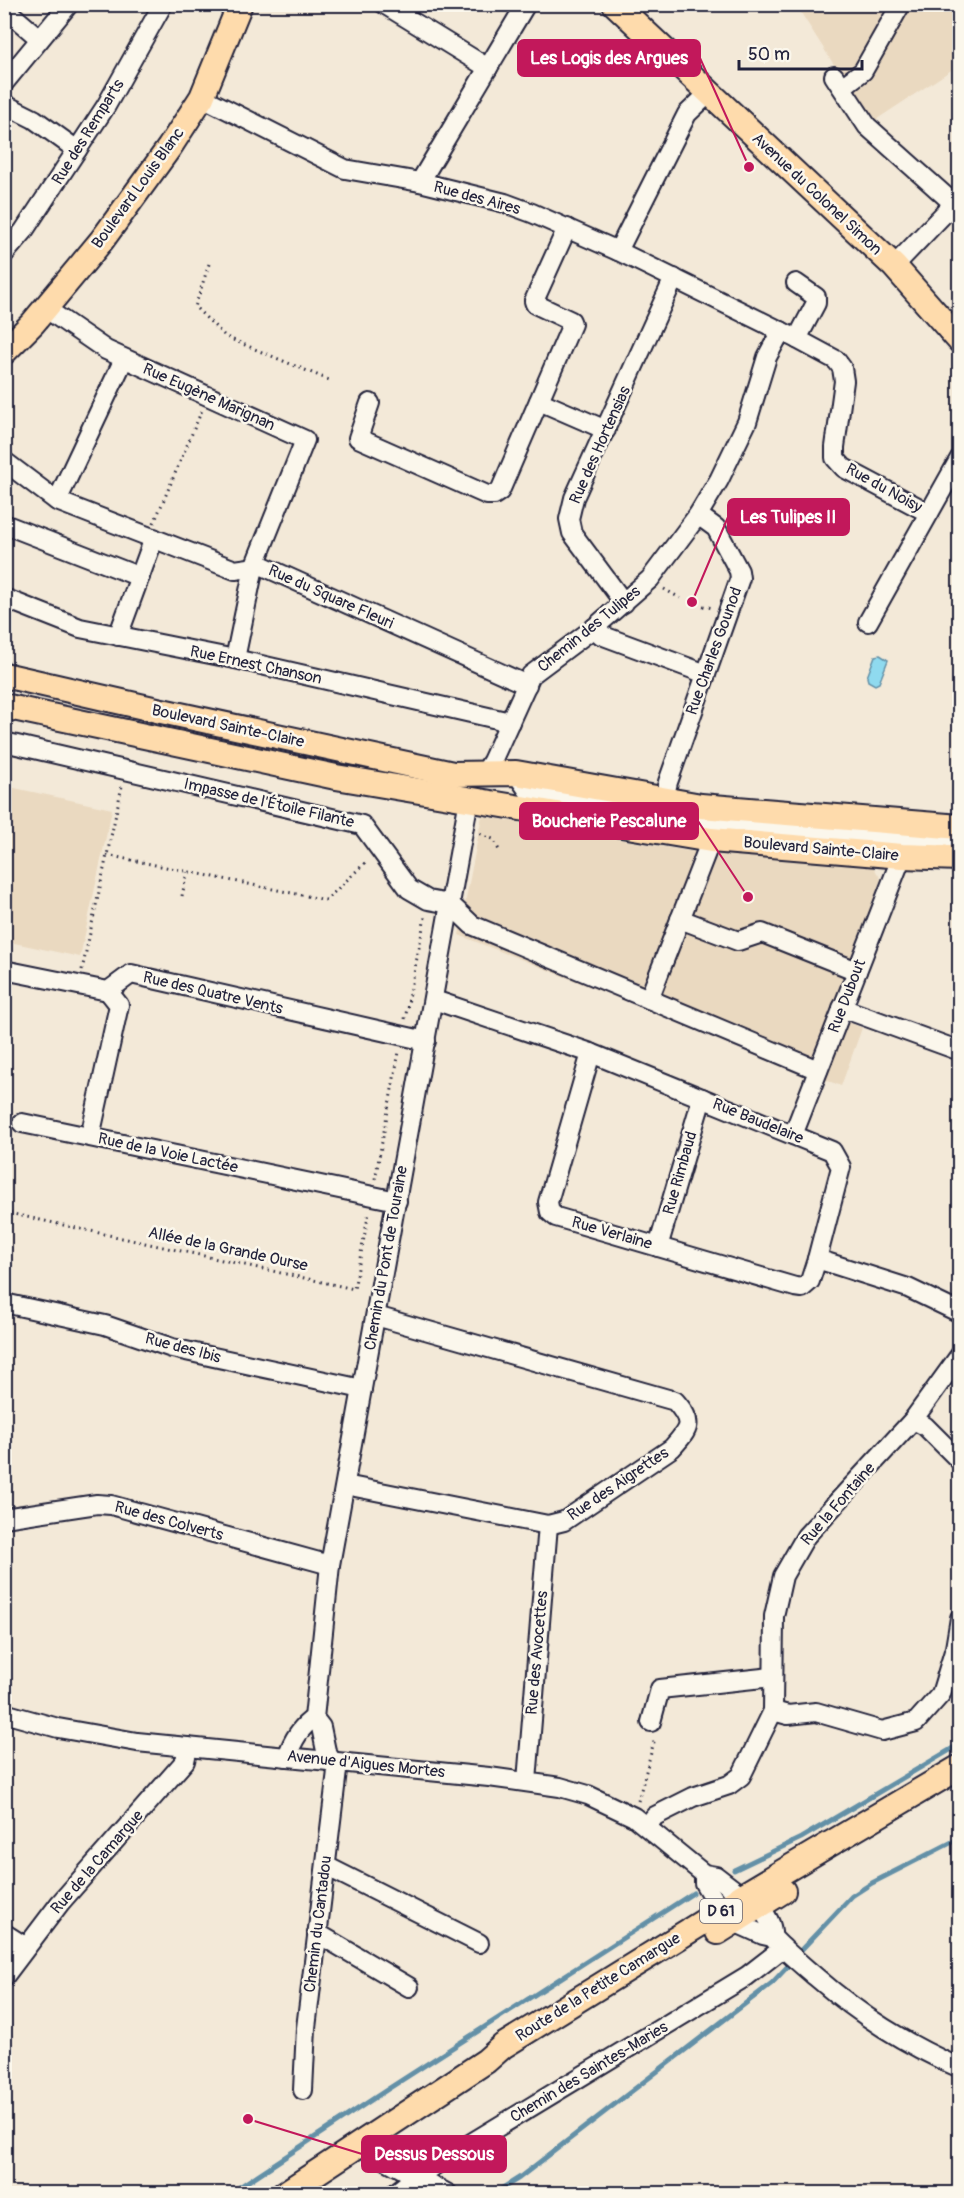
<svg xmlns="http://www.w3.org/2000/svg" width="964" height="2198" viewBox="0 0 964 2198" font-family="Pangolin,sans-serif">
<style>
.built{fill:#ead9c0}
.water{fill:#8fdaef;stroke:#6390a7;stroke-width:1.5}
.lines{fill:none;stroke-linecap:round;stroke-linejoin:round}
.stream{stroke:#6390a7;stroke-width:5}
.minor-casing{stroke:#22223b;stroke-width:22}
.major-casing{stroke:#22223b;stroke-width:28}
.path{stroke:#22223b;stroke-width:3;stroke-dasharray:1.5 4.5;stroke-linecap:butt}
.minor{stroke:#fbf7ec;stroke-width:18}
.major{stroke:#fedbac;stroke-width:24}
.labels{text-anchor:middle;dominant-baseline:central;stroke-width:5;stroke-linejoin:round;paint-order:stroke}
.shield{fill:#fbf7ec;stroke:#636270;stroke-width:1.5}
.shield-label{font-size:15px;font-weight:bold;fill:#22223b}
.street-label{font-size:16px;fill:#22223b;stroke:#fbf7ec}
.leader{fill:none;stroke:#c2185b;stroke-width:2}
.callout-dot{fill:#c2185b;stroke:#fbf7ec;stroke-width:2}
.callout{fill:#c2185b;stroke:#c2185b;stroke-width:2}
.callout-label{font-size:18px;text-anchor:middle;font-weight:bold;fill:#fff}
</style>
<rect width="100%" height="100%" fill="#f3e9d8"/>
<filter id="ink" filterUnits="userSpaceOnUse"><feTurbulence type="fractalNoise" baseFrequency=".0167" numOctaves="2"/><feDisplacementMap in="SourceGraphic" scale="12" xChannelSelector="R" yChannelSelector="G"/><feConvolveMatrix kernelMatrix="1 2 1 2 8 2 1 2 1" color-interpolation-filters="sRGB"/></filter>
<g filter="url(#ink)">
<g class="built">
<path d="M796 5H959V65L871 123Z"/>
<path d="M5 786 112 809 80 957 5 941Z"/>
<path d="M482 816 689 851 872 865 881 879 830 1014 862 1028 841 1086 459 935Z"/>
</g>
<path class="water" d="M880 655 888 660 879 683 875 685 868 681 867 677 875 656Z"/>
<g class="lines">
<g class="stream">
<path d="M734 1870 801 1838 960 1744"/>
<path d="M801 1950 852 1896 872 1883 960 1838"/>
<path d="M229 2194 388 2089 693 1893"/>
<path d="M493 2194 519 2178 772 1983 789 1965"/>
</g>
<defs>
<g id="minor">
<path d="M384 4 488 68"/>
<path d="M4 8 40 39"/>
<path d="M834 76 867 126 953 203"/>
<path d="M4 83 69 4"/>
<path d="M842 87 863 71 901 4"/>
<path d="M202 97 345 169 420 182 505 203 532 213 618 251 797 339 836 360 842 368 844 381 835 447V458L844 468 929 513"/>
<path d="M4 104 34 119 77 150"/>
<path d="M420 182 526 4"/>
<path d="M618 251 687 114 709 93"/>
<path d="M4 254 23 232 106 106 163 4"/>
<path d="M894 266 960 197"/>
<path d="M796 283 816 297V303L797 339"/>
<path d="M45 308 106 350 305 440 254 567 235 659"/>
<path d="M539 401 606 430"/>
<path d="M370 403 358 438 487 495H494L500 491 572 324 571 321 535 304 534 301 567 228"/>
<path d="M4 461 57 501 235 570 263 566 527 685"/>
<path d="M57 501 124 359"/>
<path d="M4 524 140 577"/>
<path d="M4 598 80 628 235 659 510 722"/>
<path d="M624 603 572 533 569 519 574 498 674 278"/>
<path d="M868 622 960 458"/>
<path d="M594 628 601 635 706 674"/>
<path d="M118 636 154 538"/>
<path d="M4 742 362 825 409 889 428 900 450 904 472 925 818 1070"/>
<path d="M485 772 492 761 531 675 594 628 650 579 698 515 719 480 747 422 767 357 781 331"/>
<path d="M516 773 529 792 708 822 767 828 960 841"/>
<path d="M664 799 668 782 740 578 739 571 716 528 698 515"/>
<path d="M680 919 738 941 762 933 857 971"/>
<path d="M4 970 108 991 131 974 426 1041"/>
<path d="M649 999 711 840"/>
<path d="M433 1002H440L591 1053 832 1151 841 1167 817 1259 908 1288 960 1313"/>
<path d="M842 1008 960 1051"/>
<path d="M591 1053 548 1202 550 1212 556 1217 795 1287 802 1288 810 1281 817 1259"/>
<path d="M22 1123 397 1201"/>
<path d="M793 1135 902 856"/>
<path d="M90 1137 119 1005 108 991"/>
<path d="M658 1247 702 1098"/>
<path d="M4 1303 105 1325 172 1348 362 1389"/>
<path d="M913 1420 925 1426 960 1461"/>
<path d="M345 1485 548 1525 564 1521 672 1448C690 1428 694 1423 675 1401L376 1316"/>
<path d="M4 1518 97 1504 111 1505 330 1565"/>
<path d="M773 1711 788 1715 816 1712 882 1731 916 1722 941 1694 955 1648 960 1618"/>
<path d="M4 1713 58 1728 137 1742 489 1777 560 1787 588 1795 634 1817 704 1874 716 1876 742 1896"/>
<path d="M651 1722 660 1689 772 1677"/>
<path d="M287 1757C292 1742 300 1727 314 1718"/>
<path d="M527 1781 548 1525"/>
<path d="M647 1826 655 1816 693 1797 729 1785 741 1776 773 1711 774 1616 783 1576 806 1536 913 1420 960 1355"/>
<path d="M326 1866 479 1943"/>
<path d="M704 1874V1883L721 1911"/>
<path d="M757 1907C767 1913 773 1926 772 1937"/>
<path d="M734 1922 763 1935 772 1937C786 1952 801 1964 816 1977 861 2016 905 2044 960 2068"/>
<path d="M4 1933 26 1947"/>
<path d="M317 1933 409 1987"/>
<path d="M4 1977 60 1903 185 1761 188 1747"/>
<path d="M303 2090 306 2028 337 1771 326 1751 321 1727 314 1718 330 1565 469 799"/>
<path d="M357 2144 448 2194"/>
<path d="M394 2194 417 2176 747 1976 783 1948"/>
</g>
<g id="major">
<path d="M615 4 894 266 960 341"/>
<path d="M4 352 33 323 102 240 169 148 202 97 240 4"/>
<path d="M4 675 157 710 453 774 516 773 701 806 960 827"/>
<path d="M4 706 336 777 711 840 902 856 960 858"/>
<path d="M718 1932 783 1891"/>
<path d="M284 2194 486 2061 503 2046 721 1911 742 1896 960 1767"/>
</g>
</defs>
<use href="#minor" class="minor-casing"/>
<use href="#major" class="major-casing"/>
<g class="path">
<path d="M209 264 195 307 226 337 329 380"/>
<path d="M154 523 202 410"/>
<path d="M664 589 680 598"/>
<path d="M703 606 713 608"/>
<path d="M480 834 493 839 499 850"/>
<path d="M107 855 326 900 367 861"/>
<path d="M182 896 187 872"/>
<path d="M82 970 122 786"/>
<path d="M405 1019 425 917"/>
<path d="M375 1179 399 1052"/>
<path d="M4 1212 354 1289 369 1212"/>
<path d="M638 1801 655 1738"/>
</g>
<use href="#minor" class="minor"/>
<use href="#major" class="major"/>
</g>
</g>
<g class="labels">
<rect class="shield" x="700" y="1899" width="42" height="24" rx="4.5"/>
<g class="shield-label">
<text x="721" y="1911">D 61</text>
</g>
<g class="street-label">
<text transform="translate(88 132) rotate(-58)">Rue des Remparts</text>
<text transform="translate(138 188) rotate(-54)">Boulevard Louis Blanc</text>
<text transform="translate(817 194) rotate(43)">Avenue du Colonel Simon</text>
<text transform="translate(477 198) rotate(15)">Rue des Aires</text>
<text transform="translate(209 397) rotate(24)">Rue Eugène Marignan</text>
<text transform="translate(600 445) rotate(-66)">Rue des Hortensias</text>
<text transform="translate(884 488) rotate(29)">Rue du Noisy</text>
<text transform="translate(331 597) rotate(24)">Rue du Square Fleuri</text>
<text transform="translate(589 629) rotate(-39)">Chemin des Tulipes</text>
<text transform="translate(714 651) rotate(-70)">Rue Charles Gounod</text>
<text transform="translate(256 665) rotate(12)">Rue Ernest Chanson</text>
<text transform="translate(228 726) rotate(12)">Boulevard Sainte-Claire</text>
<text transform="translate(269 803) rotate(13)">Impasse de l'Étoile Filante</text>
<text transform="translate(821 849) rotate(5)">Boulevard Sainte-Claire</text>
<text transform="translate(213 993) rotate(13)">Rue des Quatre Vents</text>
<text transform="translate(847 996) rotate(-69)">Rue Dubout</text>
<text transform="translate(758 1121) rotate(22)">Rue Baudelaire</text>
<text transform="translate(168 1153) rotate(12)">Rue de la Voie Lactée</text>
<text transform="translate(680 1173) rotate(-74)">Rue Rimbaud</text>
<text transform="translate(612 1233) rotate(16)">Rue Verlaine</text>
<text transform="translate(228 1249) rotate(12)">Allée de la Grande Ourse</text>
<text transform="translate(386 1258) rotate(-80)">Chemin du Pont de Touraine</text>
<text transform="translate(183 1348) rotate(15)">Rue des Ibis</text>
<text transform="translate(618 1484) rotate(-34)">Rue des Aigrettes</text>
<text transform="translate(838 1504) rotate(-49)">Rue la Fontaine</text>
<text transform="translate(169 1521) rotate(15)">Rue des Colverts</text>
<text transform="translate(537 1653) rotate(-85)">Rue des Avocettes</text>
<text transform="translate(366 1764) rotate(6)">Avenue d'Aigues Mortes</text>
<text transform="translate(97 1862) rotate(-49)">Rue de la Camargue</text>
<text transform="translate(318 1924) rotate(-83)">Chemin du Cantadou</text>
<text transform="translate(598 1987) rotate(-32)">Route de la Petite Camargue</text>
<text transform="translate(589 2072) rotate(-31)">Chemin des Saintes-Maries</text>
</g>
</g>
<path class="leader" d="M749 167L700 58M692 602L728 517M748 897L698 821M248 2119L362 2154"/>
<g class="callout-dot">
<circle cx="749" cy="167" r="6"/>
<circle cx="692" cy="602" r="6"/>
<circle cx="748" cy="897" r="6"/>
<circle cx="248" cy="2119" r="6"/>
</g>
<g class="callout">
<rect x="518" y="40" width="182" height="36" rx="6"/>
<rect x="728" y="499" width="121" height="36" rx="6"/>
<rect x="520" y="803" width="178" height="36" rx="6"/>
<rect x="362" y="2136" width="144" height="36" rx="6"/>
</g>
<g class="callout-label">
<text x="609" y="64">Les Logis des Argues</text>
<text x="788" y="523">Les Tulipes II</text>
<text x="609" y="827">Boucherie Pescalune</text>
<text x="434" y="2160">Dessus Dessous</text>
</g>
<rect width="964" height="2198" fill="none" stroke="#fbf7ec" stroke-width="24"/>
<rect x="12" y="12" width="940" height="2174" fill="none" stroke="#22223b" stroke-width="2" filter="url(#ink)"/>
<path d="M739 60v9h123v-9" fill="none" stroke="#22223b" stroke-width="3"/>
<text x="748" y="60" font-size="18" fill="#22223b" stroke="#fbf7ec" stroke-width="4.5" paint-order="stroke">50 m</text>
</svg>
